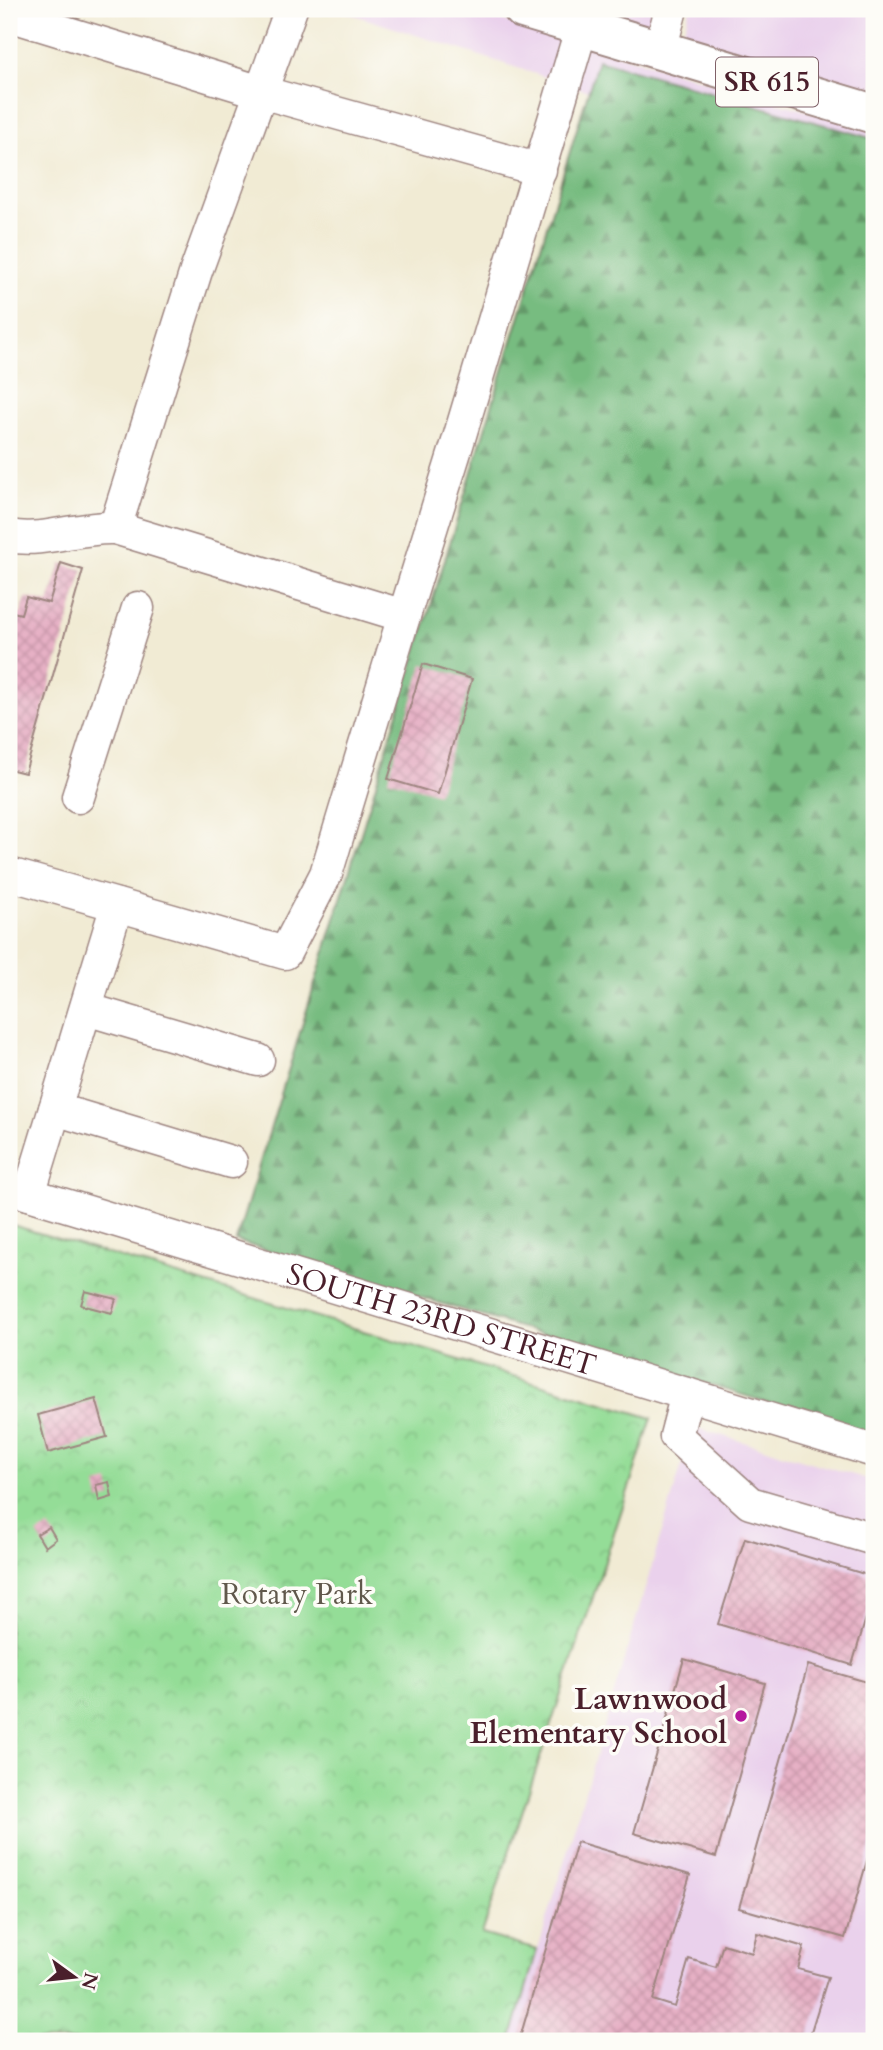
<svg xmlns="http://www.w3.org/2000/svg" width="883" height="2050" viewBox="0 0 883 2050" font-family="Cardo,serif">
<style>
.built{fill:#ead1ec}
.forest{fill:url(#forest-firs);stroke:#606e56;stroke-width:2}
.park{fill:url(#park-crowns);stroke:#6f7e61;stroke-width:2}
.building{fill:url(#building-cross-hatch)}
.lines{fill:none;stroke-linecap:round;stroke-linejoin:round}
.minor-casing{stroke:#9e8580;stroke-width:35}
.major-casing{stroke:#9e8580;stroke-width:42}
.minor{stroke:#fff;stroke-width:32}
.major{stroke:#fff;stroke-width:38}
.poi-dot{fill:#b5179e;stroke:#fdfcf7;stroke-width:2.5}
.labels{text-anchor:middle;dominant-baseline:central;stroke-width:7;stroke-linejoin:round;paint-order:stroke}
.shield{fill:#fdfcf7;stroke:#806168;stroke-width:2}
.shield-label{font-size:28px;font-weight:bold;fill:#4a1f2b}
.street-label{font-size:30px;fill:#4a1f2b;stroke:#fdfcf7}
.park-label{font-size:30px;fill:#60584b;stroke:#fdfcf7}
.poi-label{font-size:30px;font-weight:bold;fill:#4a1f2b;stroke:#fdfcf7;text-anchor:end}
</style>
<defs>
<pattern id="forest-firs" width="22" height="20" patternUnits="userSpaceOnUse" patternTransform="scale(1.75)"><rect width="22" height="20" fill="#77bc80"/><path d="M5 1l3.5 6h-7zM16 11l3.5 6h-7z" fill="#649869"/></pattern>
<pattern id="park-crowns" width="20" height="18" patternUnits="userSpaceOnUse" patternTransform="scale(1.75)"><rect width="20" height="18" fill="#94dd97"/><path d="M2 6a3 3 0 1 1 6 0M12 15a3 3 0 1 1 6 0" fill="none" stroke="#81bd82"/></pattern>
<pattern id="building-cross-hatch" width="8" height="8" patternUnits="userSpaceOnUse" patternTransform="scale(1.75)"><rect width="8" height="8" fill="#e6b0c5"/><path d="M0 0l8 8M0 8l8-8" fill="none" stroke="#c797a9"/></pattern>
</defs>
<rect width="100%" height="100%" fill="#fdfcf7"/>
<filter id="ink" filterUnits="userSpaceOnUse"><feTurbulence type="fractalNoise" baseFrequency=".0143" numOctaves="2"/><feDisplacementMap in="SourceGraphic" scale="14" xChannelSelector="R" yChannelSelector="G"/><feConvolveMatrix kernelMatrix="1 2 1 2 8 2 1 2 1" color-interpolation-filters="sRGB"/></filter>
<filter id="wash" filterUnits="userSpaceOnUse"><feTurbulence type="fractalNoise" baseFrequency=".00686" numOctaves="4" result="noise"/><feDisplacementMap in="SourceGraphic" scale="28" xChannelSelector="R" yChannelSelector="G"/><feGaussianBlur stdDeviation="1.57" result="paint"/><feColorMatrix in="noise" values="0 0 0 0 0 0 0 0 0 0 0 0 0 0 0 0 0 1.4 0 .05"/><feComposite in="paint" operator="in"/></filter>
<g filter="url(#wash)">
<rect width="100%" height="100%" fill="#f1ebd4"/>
<g class="built">
<path d="M336 9H465L874 131V139L599 60 588 91Z"/>
<path d="M578 9H653L647 29Z"/>
<path d="M690 9H874V97L681 39Z"/>
<path d="M693 1427 874 1481V2041H511Z"/>
</g>
<path class="forest" d="M598 60 874 139V1435L236 1241Z"/>
<path class="park" d="M9 1224 652 1418 482 1934 537 1950 511 2041H9Z"/>
<g id="blocks">
<g class="building">
<path d="M61 563 83 570 25 773 9 769V611L21 614 26 597 49 603Z"/>
<path d="M423 664 472 679 438 794 388 779Z"/>
<path d="M85 1291 116 1299 112 1313 81 1305Z"/>
<path d="M96 1399 107 1437 48 1453 38 1415Z"/>
<path d="M109 1482 112 1497 99 1501 96 1485Z"/>
<path d="M49 1527 56 1539 45 1547 37 1534Z"/>
<path d="M745 1538 874 1577V1591L852 1665 718 1624Z"/>
<path d="M684 1659 765 1683 716 1857 634 1833Z"/>
<path d="M808 1665 874 1684V1836L845 1938 739 1908Z"/>
<path d="M577 1842 690 1875 653 2000 675 2007 689 1959 716 1967 723 1944 752 1953 757 1933 804 1947 798 1969 828 1977 808 2041H519Z"/>
</g>
</g>
</g>
<g filter="url(#ink)">
<use href="#blocks" fill-opacity="0" stroke="#9e8580" stroke-width="2"/>
<g class="lines">
<defs>
<g id="minor">
<path d="M9 15 261 92 540 170"/>
<path d="M660 50 671 9"/>
<path d="M115 528 196 271 291 9"/>
<path d="M9 536C45 543 79 526 115 528L404 616 457 445 582 26"/>
<path d="M78 797 138 608"/>
<path d="M9 874 285 953 326 874 404 616"/>
<path d="M86 1009 258 1060"/>
<path d="M55 1109 231 1162"/>
<path id="s1" d="M9 1188 874 1451"/>
<path d="M29 1194 117 905"/>
<path d="M687 1394 676 1436 750 1503 874 1539"/>
</g>
<path id="major" d="M523 9 874 114"/>
</defs>
<use href="#minor" class="minor-casing"/>
<use href="#major" class="major-casing"/>
<use href="#minor" class="minor"/>
<use href="#major" class="major"/>
</g>
</g>
<circle class="poi-dot" cx="741" cy="1716" r="7"/>
<g class="labels">
<rect class="shield" x="716" y="57.5" width="102" height="49" rx="5"/>
<g class="shield-label">
<text x="767" y="82">SR 615</text>
</g>
<g class="street-label">
<text stroke="none"><textPath href="#s1" startOffset="452">SOUTH 23RD STREET</textPath></text>
</g>
<g class="park-label">
<text x="297" y="1594">Rotary Park</text>
</g>
<g class="poi-label">
<text x="727" y="1699">Lawnwood<tspan x="727" dy="34">Elementary School</tspan></text>
</g>
</g>
<rect width="883" height="2050" fill="none" stroke="#fdfcf7" stroke-width="35"/>
<g transform="translate(74 1977) rotate(105)" stroke="#fdfcf7" stroke-width="5" paint-order="stroke">
<path d="M0-5L12 26L0 18L-12 26Z" fill="#4a1f2b"/>
<text y="-10" font-size="19" font-weight="bold" text-anchor="middle" fill="#4a1f2b">N</text>
</g>
</svg>
